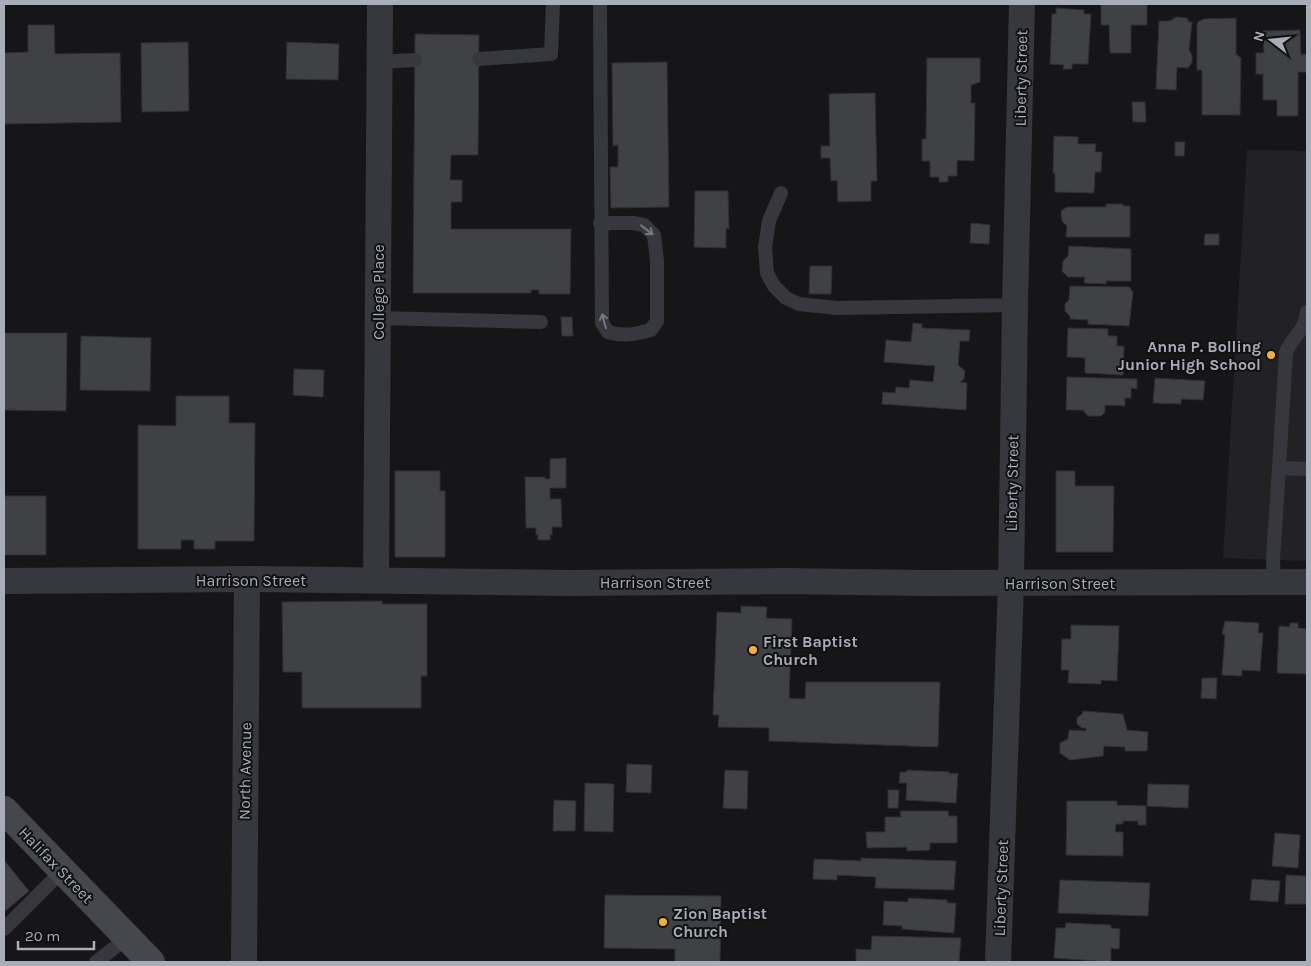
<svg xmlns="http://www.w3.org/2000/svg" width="1311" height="966" viewBox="0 0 1311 966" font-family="Karla,sans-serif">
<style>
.built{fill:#222225}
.building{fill:#404145;stroke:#303034}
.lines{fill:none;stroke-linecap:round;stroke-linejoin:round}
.service{stroke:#37383d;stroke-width:14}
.minor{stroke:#37383d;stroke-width:26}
.secondary{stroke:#45474d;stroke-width:28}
.oneway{stroke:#757881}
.poi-dot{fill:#f2b134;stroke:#111113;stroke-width:2}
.labels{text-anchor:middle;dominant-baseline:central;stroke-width:4;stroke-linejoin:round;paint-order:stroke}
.street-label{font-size:16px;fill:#a8adb8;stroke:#111113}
.poi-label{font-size:16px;font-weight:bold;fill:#a8adb8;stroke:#111113;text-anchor:start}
</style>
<rect width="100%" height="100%" fill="#161618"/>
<path class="built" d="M1247 150 1307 151V561L1223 558Z"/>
<g class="building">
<path d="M1101 4H1147V25H1131V53H1110L1109 25H1101Z"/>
<path d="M1056 8 1084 10V14H1091L1088 64H1072V69H1063L1064 65 1050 64 1052 14H1056Z"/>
<path d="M1176 17 1187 18 1189 22H1192L1189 50 1192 55V62L1188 68 1177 67 1176 90 1156 89 1159 21H1170Z"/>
<path d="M1236 18V54L1241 58 1240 115H1202V70H1197V24L1199 21 1205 19Z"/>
<path d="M28 25H54L55 54 120 53 121 122 4 124V53L28 52Z"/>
<path d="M1300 30 1301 55 1307 54V72H1298V116H1277V100H1263V74H1256V53H1264L1263 31Z"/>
<path d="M415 34 479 35 478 155H451L450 180H462V202H451V229H571L570 294H539V290H531V293H413Z"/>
<path d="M188 42 189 111 142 112 141 43Z"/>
<path d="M287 42 339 44 338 80 286 79Z"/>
<path d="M927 58H980V82L971 85V103H975L974 161 957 160V176H948V182H939V177H930V161H922V139H926Z"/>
<path d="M667 62 669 207 611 208 610 167H618V145L613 146 612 63Z"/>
<path d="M875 93 877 181H871V201L838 202 837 180 831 181 830 158H821V146H830L829 94Z"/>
<path d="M1132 102H1145L1146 122H1133Z"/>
<path d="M1054 136 1078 137V144H1096L1095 152H1102L1101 172H1095L1094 193 1055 192V173H1053Z"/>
<path d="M1175 142H1185L1184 156H1175Z"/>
<path d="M695 191H728L729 229 726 228V248L694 247Z"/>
<path d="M1106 204H1123V206H1130V237H1066L1067 226 1062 221 1061 211 1067 207H1106Z"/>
<path d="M971 223 990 225 989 244 970 243Z"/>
<path d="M1205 234H1219V245H1204Z"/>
<path d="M1069 246 1131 249V281H1106V284L1084 283 1085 277H1068L1062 271 1063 261 1068 256Z"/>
<path d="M810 266H832L831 294H809Z"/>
<path d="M1070 286 1129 287 1133 292 1129 326 1088 324V320L1070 319V316L1065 311V304L1069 300Z"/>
<path d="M561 317H572L573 336H562Z"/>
<path d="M913 323 922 324V328L970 330 969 341H960L958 365 965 371 964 379 960 382 967 383 966 410 882 404 883 392 895 393 896 387 909 388 910 380 933 382 935 366 884 362 886 340 911 342Z"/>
<path d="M1068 328 1108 329V336H1117V346H1124L1123 375 1085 373V358L1067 357Z"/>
<path d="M4 333H67L66 411 4 410Z"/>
<path d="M81 336 151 338 150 391 80 390Z"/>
<path d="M294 369 324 370 323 397 293 395Z"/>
<path d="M1067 377 1137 379V389L1131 388V398H1125V406L1105 405V412L1101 416H1088L1083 410H1066Z"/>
<path d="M1155 378 1205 381 1203 400 1181 399V404L1153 403Z"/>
<path d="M176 396H229V423H255L254 541H215V549H194V540H181V549H138V425L176 426Z"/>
<path d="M566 458V488H550V499H561L562 527H552V535H550V540H538V535H536V528H526L525 477H545V479H550V459Z"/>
<path d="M395 471H440V491H445V557H395Z"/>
<path d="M1056 471H1075V486H1114L1113 552H1056Z"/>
<rect x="4" y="496" width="42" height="59"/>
<path d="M382 601V604H427V676H421V708H302V672H283L282 602Z"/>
<path d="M741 606 767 607 766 618 792 619 789 698 805 699 806 682H940L938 747 769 741V728L718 727 719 715H713L717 612 741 613Z"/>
<path d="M1225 621 1259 623 1258 633H1263L1260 671 1242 670V676L1222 675 1225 635 1222 634Z"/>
<path d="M1290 623H1298V628L1307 629V674L1277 673 1279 626 1290 627Z"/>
<path d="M1071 625 1119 626 1117 681 1101 680V684L1068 683 1069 670H1061L1062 639H1071Z"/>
<path d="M1202 678H1217L1216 699 1201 698Z"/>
<path d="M1083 711 1123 714 1127 730 1148 732 1147 751H1125V747L1104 746 1103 756 1070 760 1060 753V743L1068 739 1069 730 1086 731V728H1082L1077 724V718L1082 714Z"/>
<path d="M627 764 652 765 651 793 626 792Z"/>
<path d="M725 770 748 771 747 809 723 808Z"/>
<path d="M907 770 949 772V774L958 773 956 803 906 800 907 783H899L900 772H907Z"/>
<path d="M585 783 614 784 613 832 584 831Z"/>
<path d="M1148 784 1189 785 1188 808 1147 806Z"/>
<path d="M888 790H899L898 808H888Z"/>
<path d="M554 800 576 801 575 831H553Z"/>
<path d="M1067 801H1117V805L1146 806V825H1138V821H1123V824H1116L1115 832H1123V856L1066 855Z"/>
<path d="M900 811H948L949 816H957V843H930V850L907 851V847L867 848 866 832H885V817H901Z"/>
<path d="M1275 833 1300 835 1298 868 1272 866Z"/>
<path d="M861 858 956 861 954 890 875 888 876 877 837 875V880L813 879 814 859 861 861Z"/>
<path d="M4 860 29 891 4 912Z"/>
<path d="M1286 875 1306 876V904H1285Z"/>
<path d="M1252 879 1280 881 1278 902 1250 900Z"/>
<path d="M1060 880 1150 883 1148 916 1058 913Z"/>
<path d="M605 895 721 896 720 962H675V949L604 948Z"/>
<path d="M908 898 947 900V903H956L954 933 902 929V926L883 925 884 901 908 902Z"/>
<path d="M1066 923 1111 925V928L1120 929 1119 949 1111 948V962L1054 958 1056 928H1065Z"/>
<path d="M872 936 961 938 959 962H856V949L871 950Z"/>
</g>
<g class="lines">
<g class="service">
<path d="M600 4 602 323 608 332C623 337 636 334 651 330L657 321V261L654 235 644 225 633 223H600"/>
<path d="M479 59 551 54 553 4"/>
<path d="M379 62 415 60"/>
<path d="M781 193 769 221 765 247 767 273 774 286 786 298 799 304 837 308 1015 305"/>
<path d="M378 318 541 322"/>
<path d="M1279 468 1286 353C1292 335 1305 333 1307 312"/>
<path d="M1274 582 1273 559 1279 468 1307 469"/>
<path d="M4 929 62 871"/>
<path d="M96 962 127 938"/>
</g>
<g class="minor">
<path d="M376 580 380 4"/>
<path d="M4 581 247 579 570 583 783 581 926 583 1307 582"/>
<path d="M244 962 247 579"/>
<path d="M998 962 1011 583 1015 305 1022 4"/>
</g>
<path class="secondary" d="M4 810 151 962"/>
</g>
<defs><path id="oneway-shaft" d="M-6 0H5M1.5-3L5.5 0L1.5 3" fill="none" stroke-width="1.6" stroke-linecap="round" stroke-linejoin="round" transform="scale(1.25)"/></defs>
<g class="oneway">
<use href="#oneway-shaft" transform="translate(647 230) rotate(38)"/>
<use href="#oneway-shaft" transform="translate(604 321) rotate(-105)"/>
</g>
<g class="poi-dot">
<circle cx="1271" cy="355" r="5"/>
<circle cx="753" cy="650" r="5"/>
<circle cx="663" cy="922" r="5"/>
</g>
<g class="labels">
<g class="street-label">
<text transform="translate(1021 78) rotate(-89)">Liberty Street</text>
<text transform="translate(378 292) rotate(-90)">College Place</text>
<text transform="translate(1012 483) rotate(-89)">Liberty Street</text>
<text x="251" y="580">Harrison Street</text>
<text x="655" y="582">Harrison Street</text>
<text x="1060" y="583">Harrison Street</text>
<text transform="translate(245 771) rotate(-89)">North Avenue</text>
<text transform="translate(56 865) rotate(46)">Halifax Street</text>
<text transform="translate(1001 888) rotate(-88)">Liberty Street</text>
</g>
<g class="poi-label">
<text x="1261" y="346" text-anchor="end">Anna P. Bolling<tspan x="1261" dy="18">Junior High School</tspan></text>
<text x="763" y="641">First Baptist<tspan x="763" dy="18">Church</tspan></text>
<text x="673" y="913">Zion Baptist<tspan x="673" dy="18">Church</tspan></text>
</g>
</g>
<rect width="1311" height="966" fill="none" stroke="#a8adb8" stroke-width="10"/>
<g transform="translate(1271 40) rotate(286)" stroke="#111113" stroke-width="4" paint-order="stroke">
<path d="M0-4L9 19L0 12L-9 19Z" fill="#a8adb8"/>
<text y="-8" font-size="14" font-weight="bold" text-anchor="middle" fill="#a8adb8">N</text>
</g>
<path d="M18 941v8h76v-8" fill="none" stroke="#a8adb8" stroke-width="2.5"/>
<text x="25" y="941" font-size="15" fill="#a8adb8" stroke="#111113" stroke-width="4" paint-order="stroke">20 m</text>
</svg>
